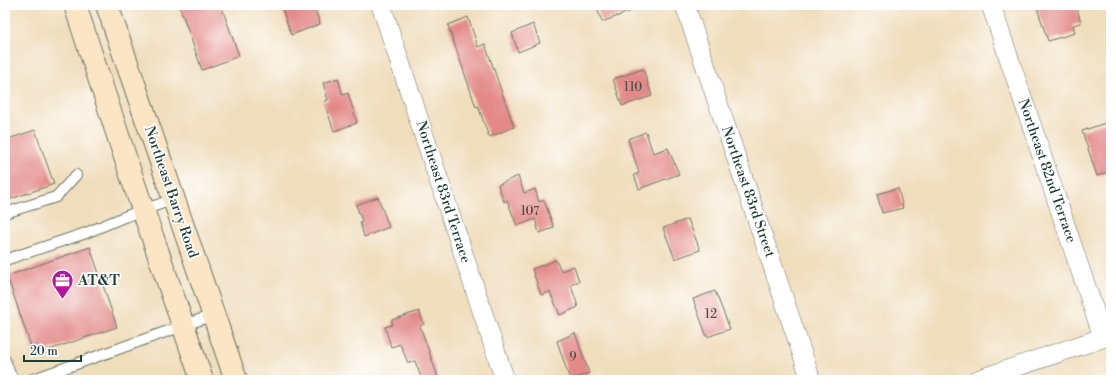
<svg xmlns="http://www.w3.org/2000/svg" width="1116" height="385" viewBox="0 0 1116 385" font-family="'Libre Bodoni',serif">
<style>
.building{fill:#e38a89}
.lines{fill:none;stroke-linecap:round;stroke-linejoin:round}
.lane-casing{stroke:#687564;stroke-width:12}
.street-casing{stroke:#687564;stroke-width:20}
.secondary-casing{stroke:#687564;stroke-width:24}
.lane{stroke:#fff;stroke-width:10}
.street{stroke:#fff;stroke-width:19}
.secondary{stroke:#fce5c4;stroke-width:22}
.labels{text-anchor:middle;dominant-baseline:central;stroke-width:3.5;stroke-linejoin:round;paint-order:stroke}
.number-label{font-size:12px;fill:#505049}
.street-label{font-size:14px;fill:#1f3d34;stroke:#fff}
.poi-label{font-size:14px;font-weight:bold;fill:#1f3d34;stroke:#fff;text-anchor:start}
</style>
<rect width="100%" height="100%" fill="#fff"/>
<filter id="ink" filterUnits="userSpaceOnUse"><feTurbulence type="fractalNoise" baseFrequency=".025" numOctaves="2"/><feDisplacementMap in="SourceGraphic" scale="8" xChannelSelector="R" yChannelSelector="G"/><feConvolveMatrix kernelMatrix="1 2 1 2 8 2 1 2 1" color-interpolation-filters="sRGB"/></filter>
<filter id="wash" filterUnits="userSpaceOnUse"><feTurbulence type="fractalNoise" baseFrequency=".012" numOctaves="4" result="noise"/><feDisplacementMap in="SourceGraphic" scale="16" xChannelSelector="R" yChannelSelector="G"/><feGaussianBlur stdDeviation="0.9" result="paint"/><feColorMatrix in="noise" values="0 0 0 0 0 0 0 0 0 0 0 0 0 0 0 0 0 1.4 0 .05"/><feComposite in="paint" operator="in"/></filter>
<g filter="url(#wash)">
<rect width="100%" height="100%" fill="#f0ddbc"/>
<g id="blocks">
<g class="building">
<path d="M179 5H221L239 56 202 70Z"/>
<path d="M281 5H314L320 24 291 35Z"/>
<path d="M596 5H642V7L602 22Z"/>
<path d="M1036 5H1076L1081 23 1073 25 1075 33 1048 41Z"/>
<path d="M468 17 478 47 485 44 514 127 489 137 478 106 476 107 448 25Z"/>
<path d="M533 24 540 43 518 52 512 33Z"/>
<path d="M643 69 652 96 622 106 613 79Z"/>
<path d="M338 78 343 95 348 93 357 123 334 131 324 102 328 100 323 83Z"/>
<path d="M1111 121V171L1097 176 1082 131Z"/>
<path d="M35 130 54 184 5 201V140Z"/>
<path d="M646 132 653 153 668 148 679 174 639 189 634 175 639 173 628 139Z"/>
<path d="M518 176 524 193 535 189 539 202 544 200 554 228 539 233 535 219 517 226 507 200 504 202 498 185Z"/>
<path d="M898 188 903 208 882 213 877 194Z"/>
<path d="M378 197 389 227 364 237 360 222 362 221 356 205Z"/>
<path d="M688 219 700 250 675 259 663 228Z"/>
<path d="M90 247 117 327 34 355 7 276Z"/>
<path d="M556 260 561 271 574 266 579 281 571 285 578 307 560 315 550 292 541 295 532 269Z"/>
<path d="M715 291 730 329 707 337 693 299Z"/>
<path d="M419 311 424 324 420 326 439 380H422L415 361 408 363 400 344 391 347 385 327 392 325V320Z"/>
<path d="M575 333 589 373 570 380 557 341Z"/>
</g>
</g>
</g>
<g filter="url(#ink)">
<use href="#blocks" fill-opacity="0" stroke="#687564" stroke-width="1"/>
<g class="lines">
<defs>
<g id="lane">
<path d="M5 213 56 197 76 175"/>
<path d="M5 260 86 233 124 217 174 199"/>
<path d="M5 360 10 374 15 380"/>
<path d="M31 380 213 315"/>
</g>
<g id="street">
<path d="M381 5 505 380"/>
<path d="M685 5 811 380"/>
<path d="M991 5 1103 337"/>
<path d="M977 380 1111 335"/>
</g>
<g id="secondary">
<path d="M75 5 130 172 202 380"/>
<path d="M107 5 236 380"/>
</g>
</defs>
<use href="#lane" class="lane-casing"/>
<use href="#street" class="street-casing"/>
<use href="#secondary" class="secondary-casing"/>
<use href="#lane" class="lane"/>
<use href="#street" class="street"/>
<use href="#secondary" class="secondary"/>
</g>
</g>
<defs>
<symbol id="office-pin" viewBox="-11 -11 22 30"><path d="M0 17L-7.5 6A9.5 9.5 0 1 1 7.5 6Z" fill="#b5179e" stroke="#fff"/><path d="M-6-3h4V-5.5h4V-3h4V5H-6ZM-1-4.5V-3h2v-1.5ZM-6 0V1H6V0Z" fill="#fff"/></symbol>
</defs>
<g fill-rule="evenodd">
<use href="#office-pin" x="50" y="268" width="25" height="34"/>
</g>
<g class="labels">
<g class="number-label">
<text x="633" y="87">110</text>
<text x="530" y="211">107</text>
<text x="711" y="314">12</text>
<text x="573" y="357">9</text>
</g>
<g class="street-label">
<text transform="translate(1047 171) rotate(71)">Northeast 82nd Terrace</text>
<text transform="translate(171 192) rotate(71)">Northeast Barry Road</text>
<text transform="translate(443 192) rotate(72)">Northeast 83rd Terrace</text>
<text transform="translate(748 192) rotate(71)">Northeast 83rd Street</text>
</g>
<g class="poi-label">
<text x="78" y="281">AT&amp;T</text>
</g>
</g>
<rect width="1116" height="385" fill="none" stroke="#fff" stroke-width="20"/>
<path d="M24 355v6h57v-6" fill="none" stroke="#1f3d34" stroke-width="2"/>
<text x="30" y="355" font-size="12" fill="#1f3d34" stroke="#ffffff" stroke-width="3" paint-order="stroke">20 m</text>
</svg>
